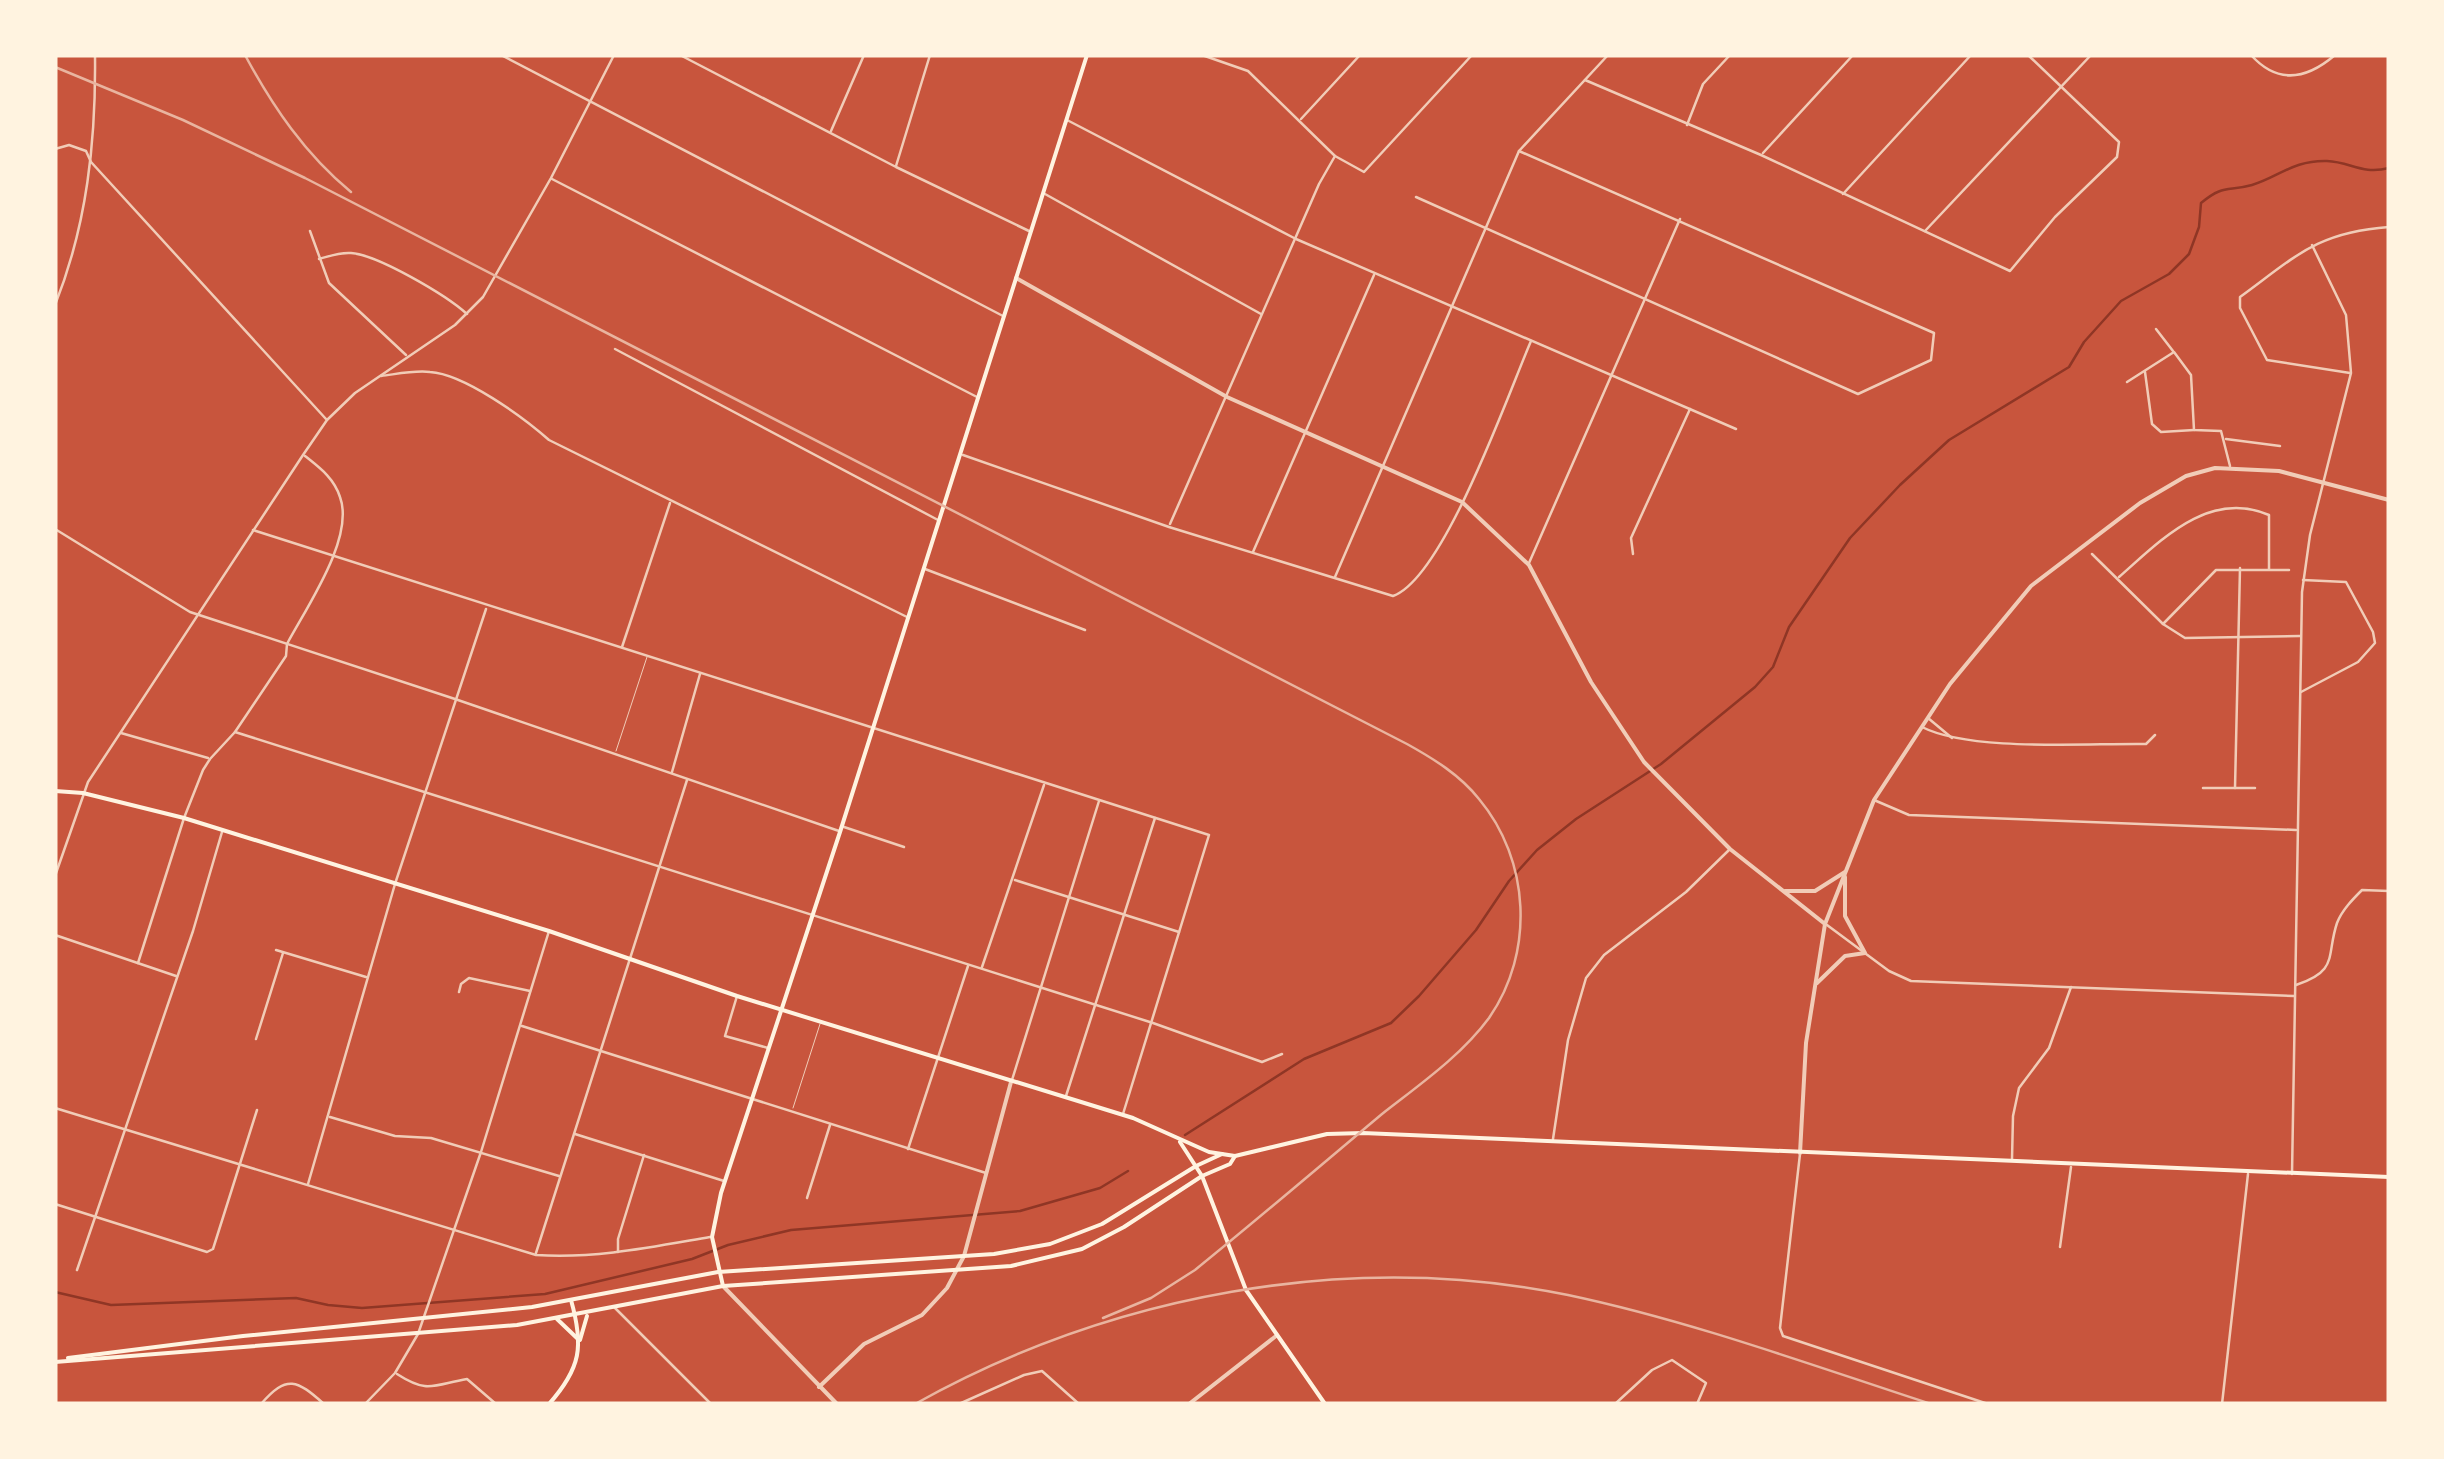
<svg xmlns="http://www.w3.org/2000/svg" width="2444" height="1459" viewBox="0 0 2444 1459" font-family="'IBM Plex Sans',sans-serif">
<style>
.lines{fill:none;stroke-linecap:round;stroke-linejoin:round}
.stream{stroke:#8f3625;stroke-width:2.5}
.service{stroke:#f1ccb7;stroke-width:1}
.minor{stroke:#f1ccb7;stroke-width:2.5}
.tertiary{stroke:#f1ccb7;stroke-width:4}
.secondary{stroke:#fff3e0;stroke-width:4}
.primary{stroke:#fff3e0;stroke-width:4}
.rail{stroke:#e9b49f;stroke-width:2.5}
</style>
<rect width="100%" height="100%" fill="#c8553d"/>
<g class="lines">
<g class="stream">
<path d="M1185 1135 1304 1059 1391 1023 1419 996 1476 930 1509 881 1537 850 1576 819 1661 764 1755 687 1773 667 1789 627 1850 538 1900 485 1949 440 2069 367 2084 342 2121 301 2169 274 2189 254 2199 227 2201 203C2224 184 2227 192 2252 185 2279 177 2293 160 2327 161 2351 162 2362 175 2389 168"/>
<path d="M55 1292 111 1305 296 1298 328 1305 362 1308 545 1294 692 1259 728 1245 791 1230 1020 1211 1100 1188 1128 1171"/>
</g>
<g class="service">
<path d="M616 751 647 657"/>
<path d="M793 1108 820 1024"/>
</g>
<g class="minor">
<path d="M501 55 1003 316"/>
<path d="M680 55 896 167 1029 231"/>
<path d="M1202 55 1248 71 1335 156 1364 172 1472 55"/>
<path d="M2251 55C2278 85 2307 79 2335 55"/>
<path d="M1585 80 1761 155 2010 271 2055 217 2117 157 2119 142 2028 55"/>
<path d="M1301 119 1360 55"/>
<path d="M1067 120 1296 239 1736 429"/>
<path d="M1687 125 1703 84 1730 55"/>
<path d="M831 131 864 55"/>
<path d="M55 149 69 145 86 151 91 162 326 419"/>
<path d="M1763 153 1853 55"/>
<path d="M896 166 930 55"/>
<path d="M552 179 977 397"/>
<path d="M1045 194 1261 314"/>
<path d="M1843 194 1971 55"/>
<path d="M1416 197 1858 394 1931 360 1934 333 1519 151"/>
<path d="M310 231 329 283 406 355"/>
<path d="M1925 231 2091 55"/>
<path d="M319 259C330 256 340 252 351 253 378 255 446 295 467 314"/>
<path d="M55 305C87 225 96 141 95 55"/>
<path d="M2156 329 2173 351"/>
<path d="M615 349 938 520"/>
<path d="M2145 372 2152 424 2161 432 2194 430"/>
<path d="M2350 373 2267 360 2240 308V297C2295 257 2317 232 2389 227"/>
<path d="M381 376C397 374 415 370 430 372 464 374 523 417 549 440L907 617"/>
<path d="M2127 382 2174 352 2191 375 2194 430 2221 431 2230 466"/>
<path d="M2226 439 2280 446"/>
<path d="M963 455 1169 527 1393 596C1444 578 1508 394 1531 341"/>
<path d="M1170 524 1319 184 1335 156"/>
<path d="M55 529 190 612 455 699 839 831"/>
<path d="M253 530 1209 835 1123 1114"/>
<path d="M1253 552 1374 275"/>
<path d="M1633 554 1631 538 1690 409"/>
<path d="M2092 554 2163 624 2185 638 2300 636"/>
<path d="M1529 563 1680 219"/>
<path d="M925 569 1085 630"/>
<path d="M1335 577 1519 151 1608 55"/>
<path d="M2119 577C2161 540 2209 489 2269 515V569"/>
<path d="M2163 624 2216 570H2289"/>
<path d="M622 647 670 503"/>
<path d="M2301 692 2358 662 2375 643 2373 632 2346 582 2303 580"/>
<path d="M1928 718 1952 738"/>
<path d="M1922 727C1971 752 2087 743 2146 744L2155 735"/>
<path d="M235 732 1153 1023 1262 1062 1282 1054"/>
<path d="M121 733 208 758"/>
<path d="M672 772 700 674"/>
<path d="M2203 788H2255"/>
<path d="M2235 788 2240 568"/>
<path d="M1874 800 1909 815 2296 830"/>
<path d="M844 827 904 847"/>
<path d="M55 876 88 782 303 455 327 420 355 393 455 325 483 297 551 178 614 55"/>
<path d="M1015 880 1179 932"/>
<path d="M1827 925 1889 971 1911 981 2294 996"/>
<path d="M55 935 176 976"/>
<path d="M276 950 366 977"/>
<path d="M138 963 184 818 203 770 210 759 235 732 286 656 287 644C306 608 355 538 340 497 334 478 320 468 305 456"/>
<path d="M982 967 1044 785"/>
<path d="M2296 985C2339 971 2326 956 2337 923 2342 910 2353 899 2362 890L2389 891"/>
<path d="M459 992 461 984 469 978 530 991"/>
<path d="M737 996 725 1036 768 1048"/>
<path d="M522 1026 986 1173"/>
<path d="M256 1039 283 953"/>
<path d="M1012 1080 1099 801"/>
<path d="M1066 1096 1155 818"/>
<path d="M55 1108 536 1255C595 1259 652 1247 710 1237"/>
<path d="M330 1117 395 1136 431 1138 559 1176"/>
<path d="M575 1134 724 1181"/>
<path d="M1553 1139 1568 1040 1586 978 1604 955 1686 892 1729 850"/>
<path d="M908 1149 968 966"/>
<path d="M1800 1154 1780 1328 1783 1336 1988 1404"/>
<path d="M2012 1159 2013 1116 2019 1088 2049 1048 2071 987"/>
<path d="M2292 1174 2302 592 2310 535 2351 373 2346 315 2312 245"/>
<path d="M308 1184 395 884 486 609"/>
<path d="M807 1198 830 1125"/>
<path d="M55 1204 207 1252 213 1249 257 1110"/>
<path d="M2060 1247 2071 1167"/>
<path d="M618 1252V1239L644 1155"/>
<path d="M536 1253 687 780"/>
<path d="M77 1270 193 931 222 832"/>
<path d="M614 1307 711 1404"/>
<path d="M397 1374C428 1394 433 1385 467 1379L496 1404"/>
<path d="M261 1404C287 1374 297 1380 324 1404"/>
<path d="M365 1404 395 1373 418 1334 481 1152 549 931"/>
<path d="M959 1404 1024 1375 1042 1371 1079 1404"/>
<path d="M1615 1404 1652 1370 1672 1360 1706 1383 1697 1404"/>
<path d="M2222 1404 2248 1174"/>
</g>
<g class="tertiary">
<path d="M1016 278 1227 397 1462 502 1529 565 1591 682 1644 762 1730 849 1825 924"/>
<path d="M1785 891H1815L1845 872"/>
<path d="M1817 983 1845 956 1865 953 1845 916V877"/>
<path d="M1800 1153 1806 1043 1825 924 1874 800 1950 684 2031 586 2140 503 2186 476 2215 468 2279 471 2389 500"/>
<path d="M723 1286 837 1404"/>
<path d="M819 1387 864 1344 922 1315 947 1288 964 1256 1011 1082"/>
<path d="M1189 1404 1276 1336"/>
</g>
<g class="secondary">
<path d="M723 1286 712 1237 721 1193 840 832 1087 55"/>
<path d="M557 1319 579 1340"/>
<path d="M549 1404C581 1368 584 1346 571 1300"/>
</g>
<g class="primary">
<path d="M55 791 83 793 184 818 549 931 737 996 1133 1118 1209 1152 1235 1156 1327 1134 1363 1133 2389 1177"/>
<path d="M1180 1142 1202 1176 1246 1290 1325 1404"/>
<path d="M580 1340 587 1316"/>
<path d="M68 1358 243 1336 532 1307 718 1272 994 1254 1050 1244 1102 1224 1196 1166 1222 1154"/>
<path d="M55 1362 517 1325 723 1286 1011 1266 1082 1249 1124 1227 1202 1176 1230 1164 1235 1156"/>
</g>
<g class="rail">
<path d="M245 55C273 107 305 154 351 192"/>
<path d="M55 67 183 120 305 178 1407 744C1434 759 1460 775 1479 799 1530 860 1535 952 1489 1018 1461 1056 1419 1085 1382 1114 1320 1166 1258 1219 1195 1270L1151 1298 1103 1318"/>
<path d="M915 1404C1110 1295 1347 1250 1568 1295 1691 1321 1811 1365 1931 1404"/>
</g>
</g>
<rect width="2444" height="1459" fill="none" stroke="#fff3e0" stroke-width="115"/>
</svg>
